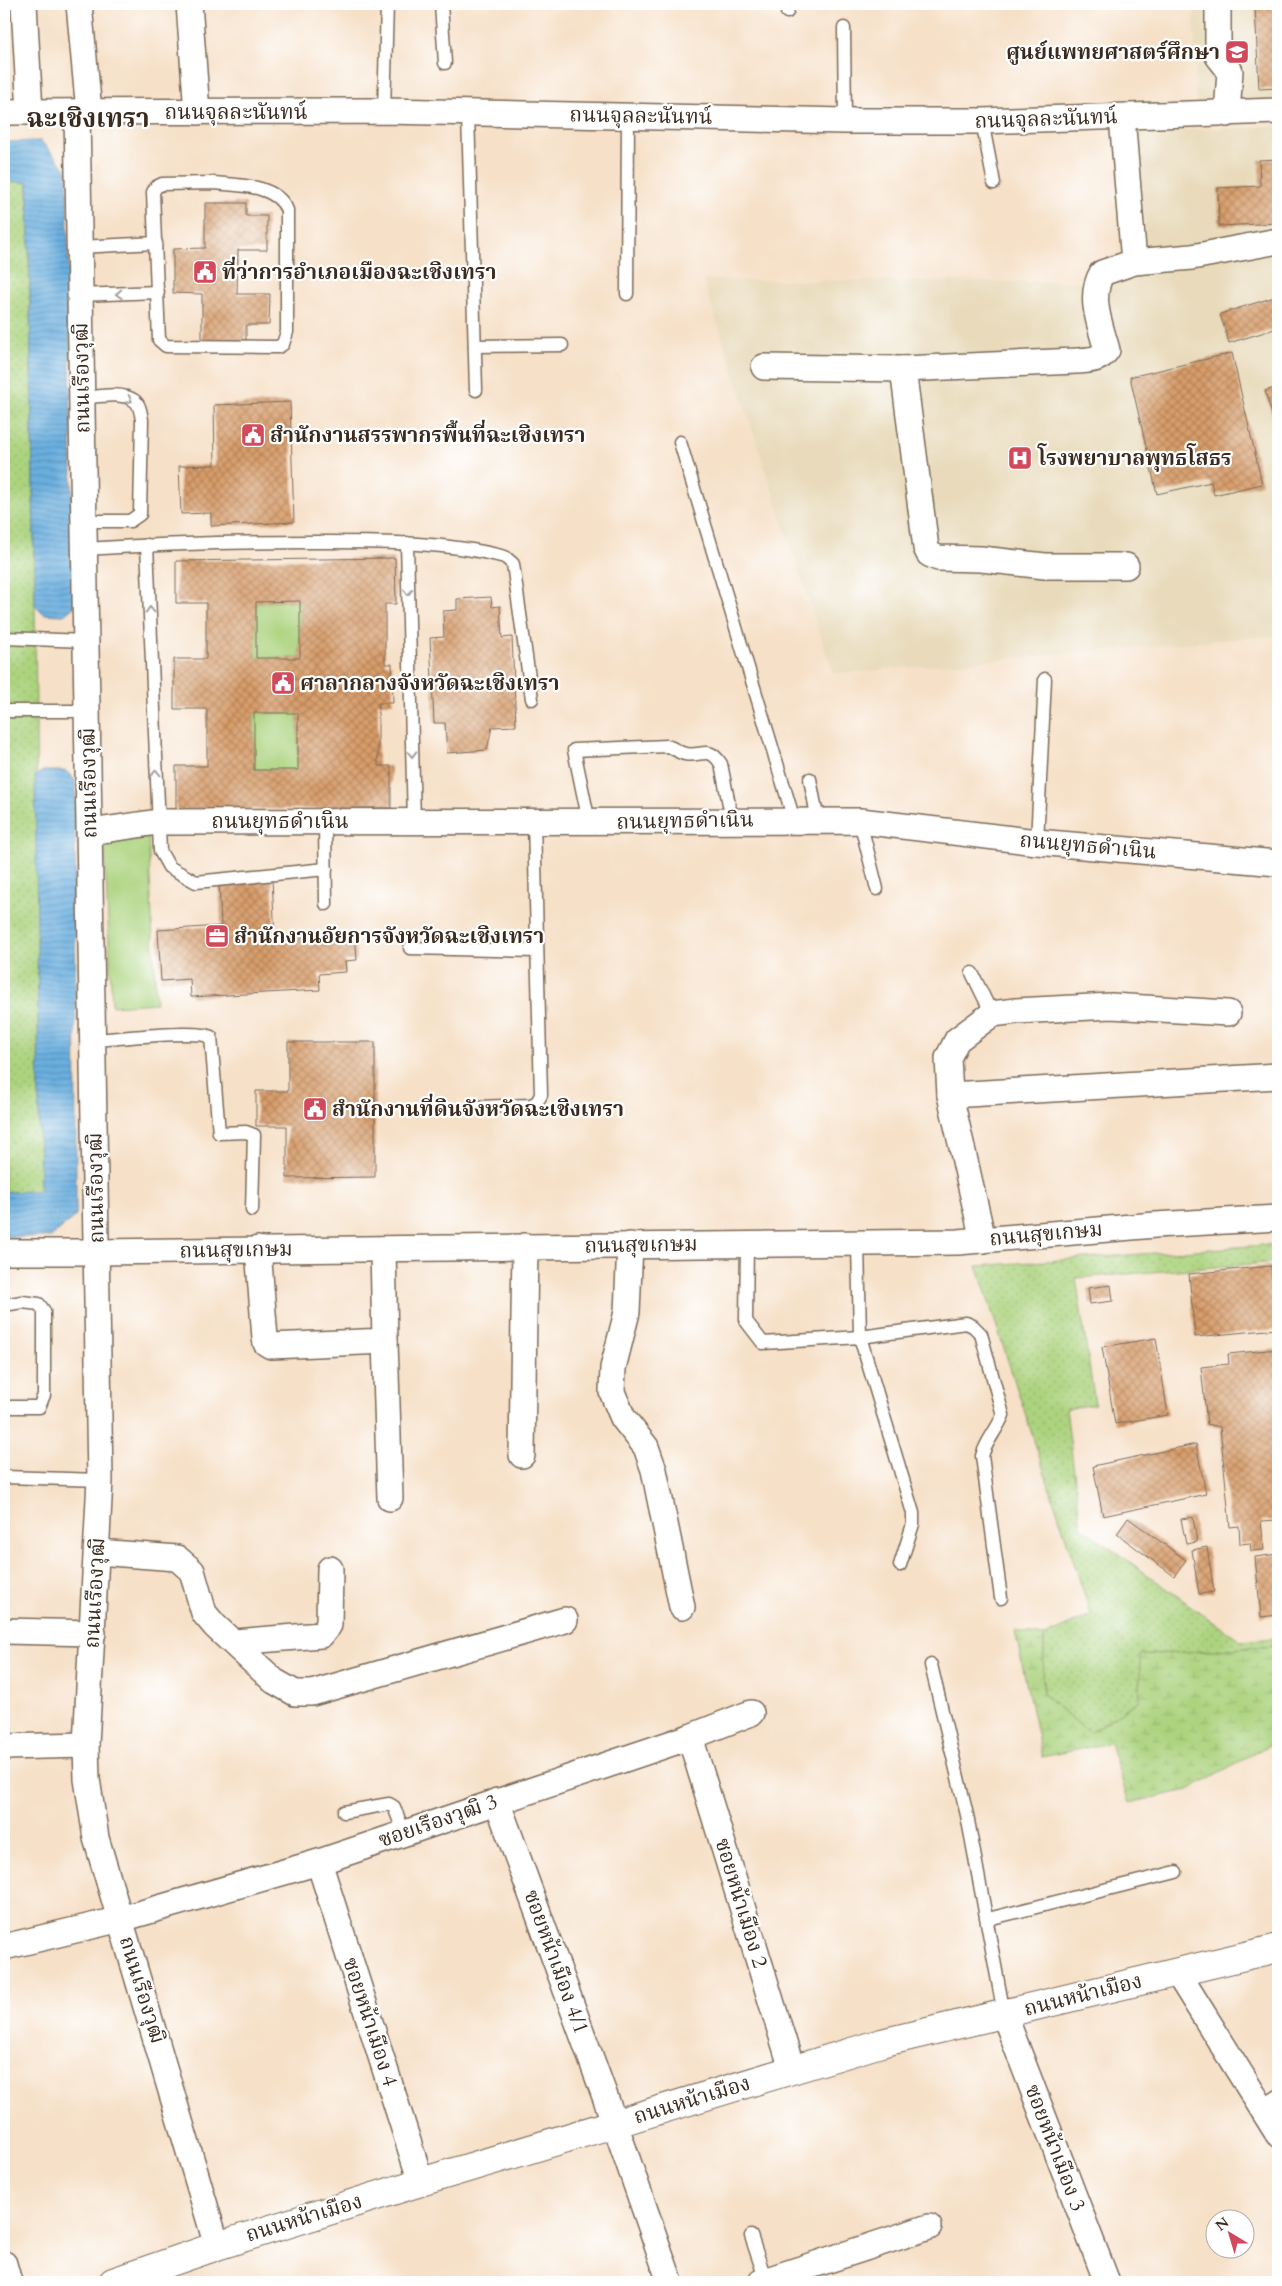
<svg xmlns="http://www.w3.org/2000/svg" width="1282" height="2286" viewBox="0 0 1282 2286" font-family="Cardo,'Noto Serif Thai',serif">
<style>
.built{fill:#e8daba}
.grass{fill:url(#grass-dots);stroke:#747e4e}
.wetland{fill:url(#wetland-marsh);stroke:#747e4e}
.garden{fill:#acd37e;stroke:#747e4e}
.water{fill:url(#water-rules);stroke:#526c7f}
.building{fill:url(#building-cross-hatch);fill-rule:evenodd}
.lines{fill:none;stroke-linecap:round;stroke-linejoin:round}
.service-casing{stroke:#7c6a59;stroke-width:15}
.minor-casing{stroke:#7c6a59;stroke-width:28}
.tertiary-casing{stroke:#7c6a59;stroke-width:30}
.service{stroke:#fff;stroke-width:12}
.minor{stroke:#fff;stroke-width:25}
.tertiary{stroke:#fff;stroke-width:28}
.oneway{stroke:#a79f9a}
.labels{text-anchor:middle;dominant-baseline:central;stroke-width:4.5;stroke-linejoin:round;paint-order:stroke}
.poi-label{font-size:21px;font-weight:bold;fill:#3b2a1e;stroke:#fff;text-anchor:start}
.street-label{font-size:21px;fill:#3b2a1e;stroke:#fff}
.district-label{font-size:26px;font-weight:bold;fill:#3b2a1e;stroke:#fff}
</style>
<defs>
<pattern id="grass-dots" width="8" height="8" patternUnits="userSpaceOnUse" patternTransform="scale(1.25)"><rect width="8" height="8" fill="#acd37e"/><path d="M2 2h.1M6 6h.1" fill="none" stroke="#95b56c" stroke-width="1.8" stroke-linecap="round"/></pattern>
<pattern id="wetland-marsh" width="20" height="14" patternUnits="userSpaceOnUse" patternTransform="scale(1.25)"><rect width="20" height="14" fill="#acd37e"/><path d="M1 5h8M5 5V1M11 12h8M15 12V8" fill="none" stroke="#95b56c"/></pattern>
<pattern id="water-rules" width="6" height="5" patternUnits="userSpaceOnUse" patternTransform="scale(1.25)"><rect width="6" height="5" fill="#6aafe0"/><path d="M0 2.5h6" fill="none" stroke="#588fb5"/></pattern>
<pattern id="building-cross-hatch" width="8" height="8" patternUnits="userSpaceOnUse" patternTransform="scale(1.25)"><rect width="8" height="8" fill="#d89d6a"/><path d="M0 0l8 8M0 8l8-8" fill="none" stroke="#b08057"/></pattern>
</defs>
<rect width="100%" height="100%" fill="#fff"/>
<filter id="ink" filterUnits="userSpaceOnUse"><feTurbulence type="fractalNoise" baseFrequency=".02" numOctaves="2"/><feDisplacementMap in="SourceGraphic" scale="10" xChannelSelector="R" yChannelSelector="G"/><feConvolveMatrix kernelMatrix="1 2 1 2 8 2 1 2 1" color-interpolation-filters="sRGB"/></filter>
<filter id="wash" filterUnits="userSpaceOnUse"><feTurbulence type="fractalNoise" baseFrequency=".0096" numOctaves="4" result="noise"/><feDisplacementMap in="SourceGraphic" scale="20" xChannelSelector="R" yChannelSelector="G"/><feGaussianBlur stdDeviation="1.12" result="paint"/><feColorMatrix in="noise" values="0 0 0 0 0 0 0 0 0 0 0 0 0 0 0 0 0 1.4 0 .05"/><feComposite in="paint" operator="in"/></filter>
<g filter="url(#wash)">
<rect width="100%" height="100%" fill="#f6e0c7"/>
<g class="built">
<path d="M1194 4H1278V100L1196 103Z"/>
<path d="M1278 126V635L833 674 703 280 1085 282 1093 265 1146 243 1135 132Z"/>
</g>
<g class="grass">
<path d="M4 182H28L35 605 40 1191 4 1192Z"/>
<path d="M1278 1244V1262L1076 1278 1095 1404 1066 1409 1081 1527 1240 1641 1278 1638V1646L1141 1655 1140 1700 1089 1733 1043 1694 1044 1636 1091 1615 977 1266Z"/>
</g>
<path class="wetland" d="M1015 1631 1044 1636 1043 1694 1089 1733 1140 1700V1655L1278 1646V1740L1188 1790 1129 1803 1110 1743 1042 1757Z"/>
<g class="garden">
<path d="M300 601V658H256V602Z"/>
<rect x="254" y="713" width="44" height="57"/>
<path d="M148 834 156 1003 112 1006 104 836Z"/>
</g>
<g class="water">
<path d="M41 141 67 170 74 607 64 615 44 614 35 605 28 182H4V142Z"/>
<path d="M43 771H66L75 780 76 1216 51 1237H4V1192L40 1191 35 776Z"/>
</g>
<g id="blocks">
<g class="building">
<path d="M1278 5V88L1259 89 1255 6Z"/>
<path d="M1278 159V223L1219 226 1218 188 1260 186 1259 160Z"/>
<path d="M205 203H246V216H267V250H238L237 294H270L269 325H246V342L202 341V294L173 293V249L205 248Z"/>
<path d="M1278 296V328L1229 343 1220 314Z"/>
<path d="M1232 353 1262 484 1214 495 1211 482 1157 494 1130 377Z"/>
<path d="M1278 387V435L1265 391Z"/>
<path d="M290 402 294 522 211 526V513L181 514 179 466 215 465 214 405Z"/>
<path d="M395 558 396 604H385V664H392L393 703H378V766H391V808L176 810V766H207V709H174V659H206V603H176V561ZM300 601V658H256V602ZM254 713H298V770H254Z"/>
<path d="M491 597 492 607 500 606 502 638 512 637 516 726 492 727 487 750 447 753 445 723H434L430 638 444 637 443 611 457 610V599Z"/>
<path d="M272 879 275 938 355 934 357 960 345 961 346 972 319 974 320 990 191 997 190 979 161 981 158 930 221 926 219 882Z"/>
<path d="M288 1042H375V1177L287 1178V1126H256V1091H288Z"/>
<path d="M1271 1266 1277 1329 1195 1337 1189 1274Z"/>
<path d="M1111 1285 1113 1301 1090 1304 1088 1288Z"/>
<path d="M1156 1338 1168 1415 1115 1424 1102 1347Z"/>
<path d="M1278 1349V1520L1261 1521 1264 1550 1251 1551 1250 1543 1240 1544 1239 1526 1230 1527 1220 1427 1207 1424 1201 1367 1229 1364 1228 1354Z"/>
<path d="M1196 1444 1206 1494 1103 1516 1093 1466Z"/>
<path d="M1193 1517 1197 1542 1186 1544 1181 1519Z"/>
<path d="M1128 1518 1186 1560 1174 1576 1117 1534Z"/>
<path d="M1207 1547 1214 1592 1199 1594 1192 1550Z"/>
<path d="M1278 1554V1615L1261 1617 1255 1557Z"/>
</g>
</g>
</g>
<g filter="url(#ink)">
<use href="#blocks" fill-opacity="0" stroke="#7c6a59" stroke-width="1"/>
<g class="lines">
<defs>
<g id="service">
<path d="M441 4 445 63"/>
<path d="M787 12 788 4"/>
<path d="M844 28 845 121"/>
<path d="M384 111 387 4"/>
<path d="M468 113 476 390"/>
<path d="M982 121 994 183"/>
<path d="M213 183C237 185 276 184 287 210V332L283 344 278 347 166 346 159 340 153 192 156 187 162 184Z"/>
<path d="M79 247 156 243"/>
<path d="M627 294 628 116"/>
<path d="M80 295 158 292"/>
<path d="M475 346 562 345"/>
<path d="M82 398C97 397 121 391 135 401 140 405 141 414 142 420L140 514 130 521H84"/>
<path d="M680 442 794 820"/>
<path d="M407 543 414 822"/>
<path d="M147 545 160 851 169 867 196 882 326 869"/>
<path d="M85 549C161 544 236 542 312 542 374 542 444 541 505 557L513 564 532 699"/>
<path d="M4 638 86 641"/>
<path d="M4 711H87"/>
<path d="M810 779 818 821"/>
<path d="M325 821 326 904"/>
<path d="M860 821 877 889"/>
<path d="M589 822 574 750 667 746C675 748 679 753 685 754 702 757 709 745 721 764L732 820"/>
<path d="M1037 842 1045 679"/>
<path d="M410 948 537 951"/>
<path d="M972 973 992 1014"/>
<path d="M93 1040C114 1039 197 1029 211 1037L219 1133 246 1132 254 1135 252 1210"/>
<path d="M478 1107 531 1105 537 1102 541 1095 534 822"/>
<path d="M858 1243 860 1337 913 1513V1524L900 1565"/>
<path d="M747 1244 746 1321 763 1343 860 1337 966 1323 973 1326 981 1334 1003 1415C997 1430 986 1441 982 1456L1001 1598"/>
<path d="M4 1305 22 1302 39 1304 44 1311V1395L39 1407H4"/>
<path d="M4 1477 100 1480"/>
<path d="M931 1665 967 1815 1004 2014"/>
<path d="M344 1812 389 1804 394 1807 404 1832"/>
<path d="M988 1919 1176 1872"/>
<path d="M1261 2107 1278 2096"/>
<path d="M751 2236 766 2281"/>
</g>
<g id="minor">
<path d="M24 4 30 112"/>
<path d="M79 4 89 112"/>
<path d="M189 4 197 112"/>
<path d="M1218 4V56L1230 71 1227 114"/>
<path d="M4 112 384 111 845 121H982L1278 111"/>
<path d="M77 112 100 1480 86 1745 87 1779 96 1838 217 2246"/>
<path d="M1122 117 1134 262 1102 273C1088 297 1100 324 1107 350 1099 361 1089 360 1076 361L903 369 926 548 929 554 938 558 981 559 1045 566H1126"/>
<path d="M1134 262 1192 257 1278 241"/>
<path d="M764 367 903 369"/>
<path d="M90 832 158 822 860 821 1037 842 1278 863"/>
<path d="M1228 1013 1111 1006 1016 1011 992 1014 957 1040 948 1058 950 1095 1278 1076"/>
<path d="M950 1095 983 1240"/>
<path d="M630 1245 627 1312 613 1368 612 1392 623 1418 646 1447 654 1470 682 1607"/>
<path d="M258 1249 265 1338 266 1343 271 1346 385 1341 383 1249"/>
<path d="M4 1252H97L958 1242 1155 1225 1278 1218"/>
<path d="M385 1341 390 1498"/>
<path d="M522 1455 525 1246"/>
<path d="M97 1552 177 1558 192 1571 204 1613 215 1626 274 1681 295 1693H312L565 1620"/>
<path d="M4 1631 93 1633"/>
<path d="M234 1642 321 1635 329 1625 330 1569"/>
<path d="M690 1737 792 2069"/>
<path d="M4 1747 86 1745"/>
<path d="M497 1801 615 2124 670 2282"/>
<path d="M319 1862 421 2182"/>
<path d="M4 1947 121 1919 319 1862 690 1737 751 1713"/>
<path d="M1177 1972 1278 2134"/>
<path d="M1004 2014 1107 2282"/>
<path d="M4 2264 9 2282"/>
<path d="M761 2282 929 2227"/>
</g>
<path id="tertiary" d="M113 2282 217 2246 421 2182 881 2043 1278 1948"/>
</defs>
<use href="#service" class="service-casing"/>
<use href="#minor" class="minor-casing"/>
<use href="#tertiary" class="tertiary-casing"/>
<use href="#service" class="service"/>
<use href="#minor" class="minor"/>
<use href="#tertiary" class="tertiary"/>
</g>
<defs><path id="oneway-chevron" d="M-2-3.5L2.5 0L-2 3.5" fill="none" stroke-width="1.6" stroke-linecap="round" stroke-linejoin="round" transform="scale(1.25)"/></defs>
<g class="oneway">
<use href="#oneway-chevron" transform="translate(119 294) rotate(178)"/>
<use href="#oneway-chevron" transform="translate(129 400) rotate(26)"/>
<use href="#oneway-chevron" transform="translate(408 592) rotate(89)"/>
<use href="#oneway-chevron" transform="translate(150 610) rotate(-92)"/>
<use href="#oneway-chevron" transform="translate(412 754) rotate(89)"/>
<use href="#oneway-chevron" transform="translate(156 773) rotate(-92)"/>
</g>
</g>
<defs>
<symbol id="university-square" viewBox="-11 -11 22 22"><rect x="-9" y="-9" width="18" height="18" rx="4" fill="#d1495b" stroke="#fff"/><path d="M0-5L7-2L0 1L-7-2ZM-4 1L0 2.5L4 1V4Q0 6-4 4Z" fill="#fff"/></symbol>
<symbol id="civic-square" viewBox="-11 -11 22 22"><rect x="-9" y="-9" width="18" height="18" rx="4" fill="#d1495b" stroke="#fff"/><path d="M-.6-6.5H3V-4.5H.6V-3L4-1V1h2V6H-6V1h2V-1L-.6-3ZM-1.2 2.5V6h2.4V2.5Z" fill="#fff"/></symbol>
<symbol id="hospital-square" viewBox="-11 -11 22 22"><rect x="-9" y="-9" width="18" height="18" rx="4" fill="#d1495b" stroke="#fff"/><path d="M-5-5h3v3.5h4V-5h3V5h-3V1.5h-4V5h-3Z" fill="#fff"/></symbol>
<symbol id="office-square" viewBox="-11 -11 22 22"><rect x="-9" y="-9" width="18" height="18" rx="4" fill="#d1495b" stroke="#fff"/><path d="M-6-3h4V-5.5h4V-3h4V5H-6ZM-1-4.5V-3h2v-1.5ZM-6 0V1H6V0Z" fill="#fff"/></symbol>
</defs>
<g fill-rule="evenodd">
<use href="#university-square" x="1223" y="38" width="28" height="28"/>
<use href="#civic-square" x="191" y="258" width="28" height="28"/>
<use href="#civic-square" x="239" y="421" width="28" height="28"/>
<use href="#hospital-square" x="1006" y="444" width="28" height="28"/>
<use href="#civic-square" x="269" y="669" width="28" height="28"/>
<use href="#office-square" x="203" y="922" width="28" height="28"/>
<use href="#civic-square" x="301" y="1095" width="28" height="28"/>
</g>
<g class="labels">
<g class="poi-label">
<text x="1220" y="52" text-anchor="end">ศูนย์แพทยศาสตร์ศึกษา</text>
<text x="222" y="272">ที่ว่าการอำเภอเมืองฉะเชิงเทรา</text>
<text x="270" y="435">สำนักงานสรรพากรพื้นที่ฉะเชิงเทรา</text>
<text x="1038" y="458">โรงพยาบาลพุทธโสธร</text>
<text x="300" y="683">ศาลากลางจังหวัดฉะเชิงเทรา</text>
<text x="234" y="936">สำนักงานอัยการจังหวัดฉะเชิงเทรา</text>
<text x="332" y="1109">สำนักงานที่ดินจังหวัดฉะเชิงเทรา</text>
</g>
<g class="street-label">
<text x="236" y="112">ถนนจุลละนันทน์</text>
<text transform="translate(641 116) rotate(1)">ถนนจุลละนันทน์</text>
<text transform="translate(1046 119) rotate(-2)">ถนนจุลละนันทน์</text>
<text transform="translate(82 378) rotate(-91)">ถนนเรืองวุฒิ</text>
<text transform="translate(89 783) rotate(-91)">ถนนเรืองวุฒิ</text>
<text x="280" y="821">ถนนยุทธดำเนิน</text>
<text transform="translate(685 821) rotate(-1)">ถนนยุทธดำเนิน</text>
<text transform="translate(1088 846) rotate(5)">ถนนยุทธดำเนิน</text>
<text transform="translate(96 1188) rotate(-91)">ถนนเรืองวุฒิ</text>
<text transform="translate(1046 1234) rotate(-5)">ถนนสุขเกษม</text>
<text transform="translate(641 1245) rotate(-1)">ถนนสุขเกษม</text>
<text transform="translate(236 1250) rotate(-1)">ถนนสุขเกษม</text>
<text transform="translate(95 1593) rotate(-87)">ถนนเรืองวุฒิ</text>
<text transform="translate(438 1821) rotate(-19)">ซอยเรืองวุฒิ 3</text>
<text transform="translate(741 1903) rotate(73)">ซอยหน้าเมือง 2</text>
<text transform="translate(556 1962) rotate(70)">ซอยหน้าเมือง 4/1</text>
<text transform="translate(142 1990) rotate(73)">ถนนเรืองวุฒิ</text>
<text transform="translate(1083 1995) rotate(-14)">ถนนหน้าเมือง</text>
<text transform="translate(370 2022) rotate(72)">ซอยหน้าเมือง 4</text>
<text transform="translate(692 2100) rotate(-17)">ถนนหน้าเมือง</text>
<text transform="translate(1055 2148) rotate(69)">ซอยหน้าเมือง 3</text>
<text transform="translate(304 2218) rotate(-17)">ถนนหน้าเมือง</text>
</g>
<g class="district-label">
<text x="88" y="118">ฉะเชิงเทรา</text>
</g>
</g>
<rect width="1282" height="2286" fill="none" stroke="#fff" stroke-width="20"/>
<g transform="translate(1230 2234) rotate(322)"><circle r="24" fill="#ffffff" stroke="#b1aaa5"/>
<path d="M0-4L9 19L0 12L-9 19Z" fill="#d1495b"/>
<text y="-8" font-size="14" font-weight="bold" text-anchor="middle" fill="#3b2a1e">N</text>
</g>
</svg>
